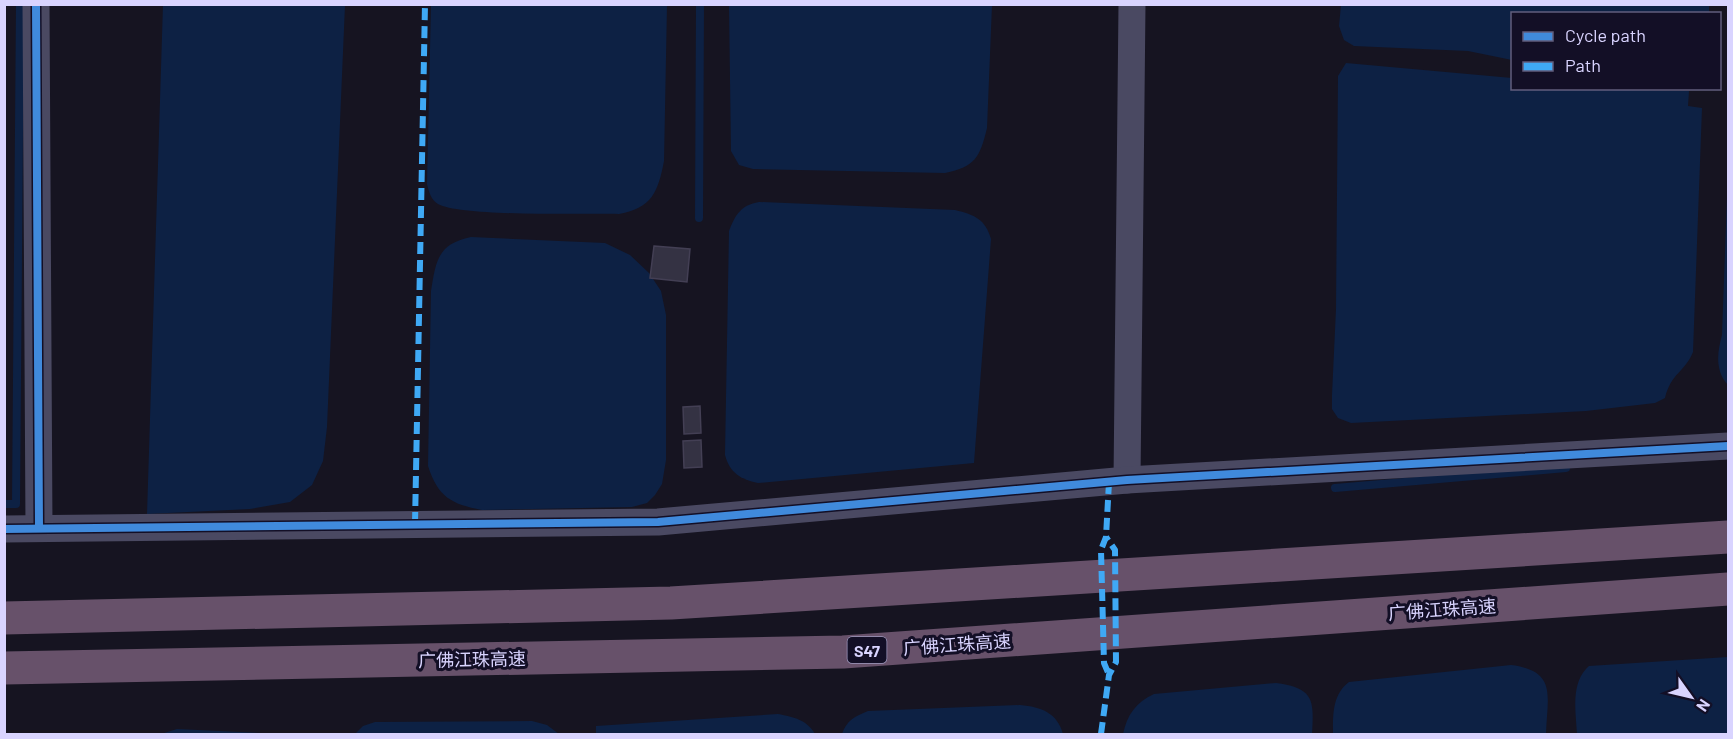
<svg xmlns="http://www.w3.org/2000/svg" width="1733" height="739" viewBox="0 0 1733 739" font-family="Barlow,'Noto Sans SC',sans-serif">
<style>
.water{fill:#0d2144}
.lines{fill:none;stroke-linecap:round;stroke-linejoin:round}
.stream{stroke:#0d2144;stroke-width:8}
.building{fill:#343243;stroke:#433f54;stroke-width:1.5}
.minor{stroke:#4a4962;stroke-width:27}
.highway{stroke:#67516a;stroke-width:33}
.quiet{stroke:#3fa9f5;stroke-width:6;stroke-dasharray:12 6;stroke-linecap:butt}
.cycleway-casing{stroke:#130f26;stroke-width:11}
.cycleway{stroke:#408adc;stroke-width:8}
.labels{text-anchor:middle;dominant-baseline:central;stroke-width:6;stroke-linejoin:round;paint-order:stroke}
.shield{fill:#130f26;stroke:#9e99be;stroke-width:1.5}
.shield-label{font-size:16px;font-weight:bold;fill:#d9d4ff}
.street-label{font-size:18px;fill:#d9d4ff;stroke:#130f26}
</style>
<rect width="100%" height="100%" fill="#161421"/>
<g class="water">
<path d="M163 5H345L327 427 323 461 312 485 290 502 250 509 147 514Z"/>
<path d="M431 5H667L664 161C658 192 652 208 619 214 585 213 461 217 438 204 431 200 429 192 427 184Z"/>
<path d="M729 5H992L987 128C980 157 975 167 945 173L753 169 739 165 731 151Z"/>
<path d="M1341 5 1709 4V14H1512V60L1468 51 1354 46 1344 40 1339 26Z"/>
<path d="M1346 63 1512 78V88L1689 91 1688 106 1702 108 1693 352C1685 372 1671 373 1665 398L1655 403 1586 411 1351 423 1338 418 1332 409V395L1336 309 1338 76Z"/>
<path d="M1728 169V385C1715 371 1717 353 1722 335Z"/>
<path d="M759 202 955 210C975 215 985 219 991 239L974 463 758 483C740 479 730 473 725 455L729 231C735 215 741 205 759 202Z"/>
<path d="M471 237 605 243 630 255 649 273 661 291 666 315V460L662 484 655 495 647 503 632 507 482 510C451 504 438 497 428 466L431 291C436 260 438 244 471 237Z"/>
<path d="M1728 657V734H1577C1576 711 1570 683 1589 666Z"/>
<path d="M1511 665C1558 671 1547 697 1546 734H1333C1333 715 1332 695 1349 682Z"/>
<path d="M1276 683C1314 688 1314 700 1312 734H1123C1127 715 1136 702 1154 694Z"/>
<path d="M1020 705C1042 707 1057 713 1063 734H842C846 721 855 716 868 711Z"/>
<path d="M778 714C794 717 807 720 815 734H596V726Z"/>
<path d="M532 721 547 725 559 734H355L363 726 375 722Z"/>
<path d="M177 729 283 734H284H161Z"/>
</g>
<g class="lines">
<g class="stream">
<path d="M699 218 700 4"/>
<path d="M1335 488 1566 468"/>
<path d="M4 504H16L20 4"/>
</g>
</g>
<g class="building">
<path d="M654 246 690 249 687 282 650 278Z"/>
<path d="M700 406 701 433 684 434 683 407Z"/>
<path d="M701 440 702 467 684 468 683 441Z"/>
</g>
<g class="lines">
<g class="minor">
<path d="M36 4 39 528"/>
<path d="M1127 480 1132 4"/>
<path d="M4 529 658 522 1127 480 1728 446"/>
</g>
<g class="highway">
<path d="M4 618 671 603 1728 537"/>
<path d="M4 668 843 652 1728 589"/>
</g>
<g class="quiet">
<path d="M1109 482 1106 537 1101 550 1104 663 1109 675"/>
<path d="M415 524 425 4"/>
<path d="M1101 734 1109 675 1116 662 1115 550 1106 537"/>
</g>
<defs>
<g id="cycleway">
<path d="M36 4 39 528"/>
<path d="M4 529 658 522 1127 480 1728 446"/>
</g>
</defs>
<use href="#cycleway" class="cycleway-casing"/>
<use href="#cycleway" class="cycleway"/>
</g>
<g class="labels">
<rect class="shield" x="847.5" y="637" width="39" height="26" rx="4.5"/>
<g class="shield-label">
<text x="867" y="650">S47</text>
</g>
<g class="street-label">
<text transform="translate(1442 609) rotate(-4)">广佛江珠高速</text>
<text transform="translate(957 644) rotate(-4)">广佛江珠高速</text>
<text transform="translate(472 659) rotate(-1)">广佛江珠高速</text>
</g>
</g>
<rect width="1733" height="739" fill="none" stroke="#d9d4ff" stroke-width="12"/>
<rect x="1511" y="12" width="210" height="78" fill="#130f26" stroke="#625e7d" stroke-width="1.5"/>
<rect x="1523" y="32" width="30" height="9" fill="#408adc" stroke="#625e7d" stroke-width="1.5"/>
<text x="1565" y="42" font-size="18" fill="#d9d4ff">Cycle path</text>
<rect x="1523" y="62" width="30" height="9" fill="#3fa9f5" stroke="#625e7d" stroke-width="1.5"/>
<text x="1565" y="72" font-size="18" fill="#d9d4ff">Path</text>
<g transform="translate(1691 697) rotate(124)" stroke="#130f26" stroke-width="4.5" paint-order="stroke">
<path d="M0-4.5L10 22L0 15L-10 22Z" fill="#d9d4ff"/>
<text y="-9" font-size="16" font-weight="bold" text-anchor="middle" fill="#d9d4ff">N</text>
</g>
</svg>
